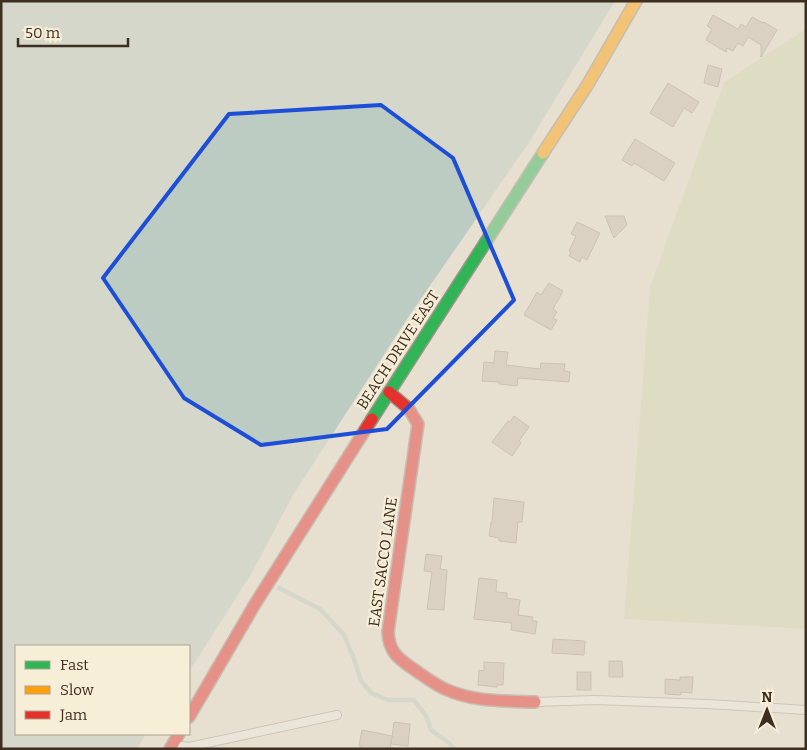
<svg xmlns="http://www.w3.org/2000/svg" width="807" height="750" viewBox="0 0 807 750" font-family="Bitter,serif">
<style>
.green{fill:#d6d7b3}
.water{fill:#bcccc2}
.lines{fill:none;stroke-linecap:round;stroke-linejoin:round}
.stream{stroke:#bcccc2;stroke-width:4.5}
.building{fill:#cbbfb2;stroke:#a89c90}
.lane-casing{stroke:#ada599;stroke-width:10}
.fast-casing{stroke:#9c958a;stroke-width:14}
.slow-casing{stroke:#9c958a;stroke-width:14}
.jam-casing{stroke:#9c958a;stroke-width:14}
.lane{stroke:#efebe3;stroke-width:8}
.fast{stroke:#30b455;stroke-width:11}
.slow{stroke:#ff9f0a;stroke-width:11}
.jam{stroke:#e5322d;stroke-width:11}
.marked{fill:none;stroke:#1d4ed8;stroke-width:4;stroke-linejoin:round}
.labels{text-anchor:middle;dominant-baseline:central;stroke-width:4.5;stroke-linejoin:round;paint-order:stroke}
.street-label{font-size:15px;fill:#3d2e20;stroke:#f7eed8}
</style>
<rect width="100%" height="100%" fill="#e7e0d1"/>
<path class="green" d="M806 29V629L624 619 650 287 724 82Z"/>
<path class="water" d="M1 1H615L528 144 407 319 293 495 253 571 189 672V646H16V734H146L137 749H1Z"/>
<g class="lines">
<path class="stream" d="M279 588 320 609 344 635 354 659 361 681 371 693 388 700H414L426 716 431 730 449 743 454 749"/>
</g>
<g class="building">
<path d="M713 15 738 29 741 24 746 27 752 17 763 23 764 22 777 30 761 57V45L748 37 743 46 738 43 733 51 727 48 726 52 706 40 712 29 707 26Z"/>
<path d="M708 65 722 69 718 87 704 83Z"/>
<path d="M668 83 699 102 692 113 684 108 673 127 650 113Z"/>
<path d="M635 139 675 163 664 181 634 163 632 166 622 160Z"/>
<path d="M605 216H624L627 225 614 238Z"/>
<path d="M577 222 600 233 587 260 582 257 580 262 569 256 571 252 569 251 576 236 571 234Z"/>
<path d="M549 283 563 291 553 309 557 312 553 318 557 320 551 330 524 315 537 292 541 295Z"/>
<path d="M495 351 508 352 506 365 540 369 541 363 565 364 564 371 570 372 569 382 518 378 517 386 499 384V382L482 381 484 362 494 363Z"/>
<path d="M514 416 529 427 519 441 521 443 512 456 492 442 508 421 510 422Z"/>
<path d="M494 498 524 502 522 522H518L516 543 499 541V538L489 536 491 522H492Z"/>
<path d="M426 554 442 556 440 569 447 570 444 610 427 609 432 572 424 571Z"/>
<path d="M479 578 497 580 496 592 507 593V598L520 600 518 615 533 617 532 621H537L535 634 511 630 512 623 474 619Z"/>
<path d="M553 639 585 641 584 655 552 653Z"/>
<path d="M609 661H622L623 677H609Z"/>
<path d="M484 662 504 663 503 685H497V687L478 685 479 670 484 671Z"/>
<rect x="577" y="672" width="14" height="18"/>
<path d="M680 677H693L692 693 681 692V695L665 694V679L680 680Z"/>
<path d="M394 722 410 724 408 746 391 744Z"/>
<path d="M362 730 392 736 390 749H361L362 746H359Z"/>
</g>
<g class="lines">
<defs>
<g id="lane">
<path d="M536 702 594 700 708 704 806 710"/>
<path d="M174 745 189 747 337 715"/>
</g>
<path id="fast" d="M372 419 543 153"/>
<path id="slow" d="M543 153 588 84 636 1"/>
<g id="jam">
<path d="M389 392 409 409 418 424 388 632C389 653 399 659 415 670 425 677 434 684 445 689 473 702 505 701 535 702"/>
<path d="M189 717 255 604 372 419"/>
<path d="M170 749 179 734"/>
</g>
</defs>
<use href="#lane" class="lane-casing"/>
<use href="#fast" class="fast-casing"/>
<use href="#slow" class="slow-casing"/>
<use href="#jam" class="jam-casing"/>
<use href="#lane" class="lane"/>
<use href="#fast" class="fast"/>
<use href="#slow" class="slow"/>
<use href="#jam" class="jam"/>
</g>
<path d="M0 0H807V750H0ZM381 105 453 158 514 300 387 429 261 445 184 398 103 278 229 114Z" fill="#e7e0d1" fill-opacity=".55" fill-rule="evenodd"/>
<path class="marked" d="M381 105 453 158 514 300 387 429 261 445 184 398 103 278 229 114Z"/>
<g class="labels">
<g class="street-label">
<text transform="translate(398 350) rotate(-57)">BEACH DRIVE EAST</text>
<text transform="translate(383 562) rotate(-82)">EAST SACCO LANE</text>
</g>
</g>
<rect width="807" height="750" fill="none" stroke="#3d2e20" stroke-width="5"/>
<rect x="15" y="645" width="175" height="90" fill="#f7eed8" stroke="#ada18e"/>
<rect x="25" y="661" width="25" height="8" fill="#30b455" stroke="#ada18e"/>
<text x="60" y="670" font-size="15" fill="#3d2e20">Fast</text>
<rect x="25" y="686" width="25" height="8" fill="#ff9f0a" stroke="#ada18e"/>
<text x="60" y="695" font-size="15" fill="#3d2e20">Slow</text>
<rect x="25" y="711" width="25" height="8" fill="#e5322d" stroke="#ada18e"/>
<text x="60" y="720" font-size="15" fill="#3d2e20">Jam</text>
<g transform="translate(767 710)" stroke="#f7eed8" stroke-width="4" paint-order="stroke">
<path d="M0-4L9 19L0 12L-9 19Z" fill="#3d2e20"/>
<text y="-8" font-size="14" font-weight="bold" text-anchor="middle" fill="#3d2e20">N</text>
</g>
<path d="M18 38v8h110v-8" fill="none" stroke="#3d2e20" stroke-width="2.5"/>
<text x="25" y="38" font-size="15" fill="#3d2e20" stroke="#f7eed8" stroke-width="4" paint-order="stroke">50 m</text>
</svg>
